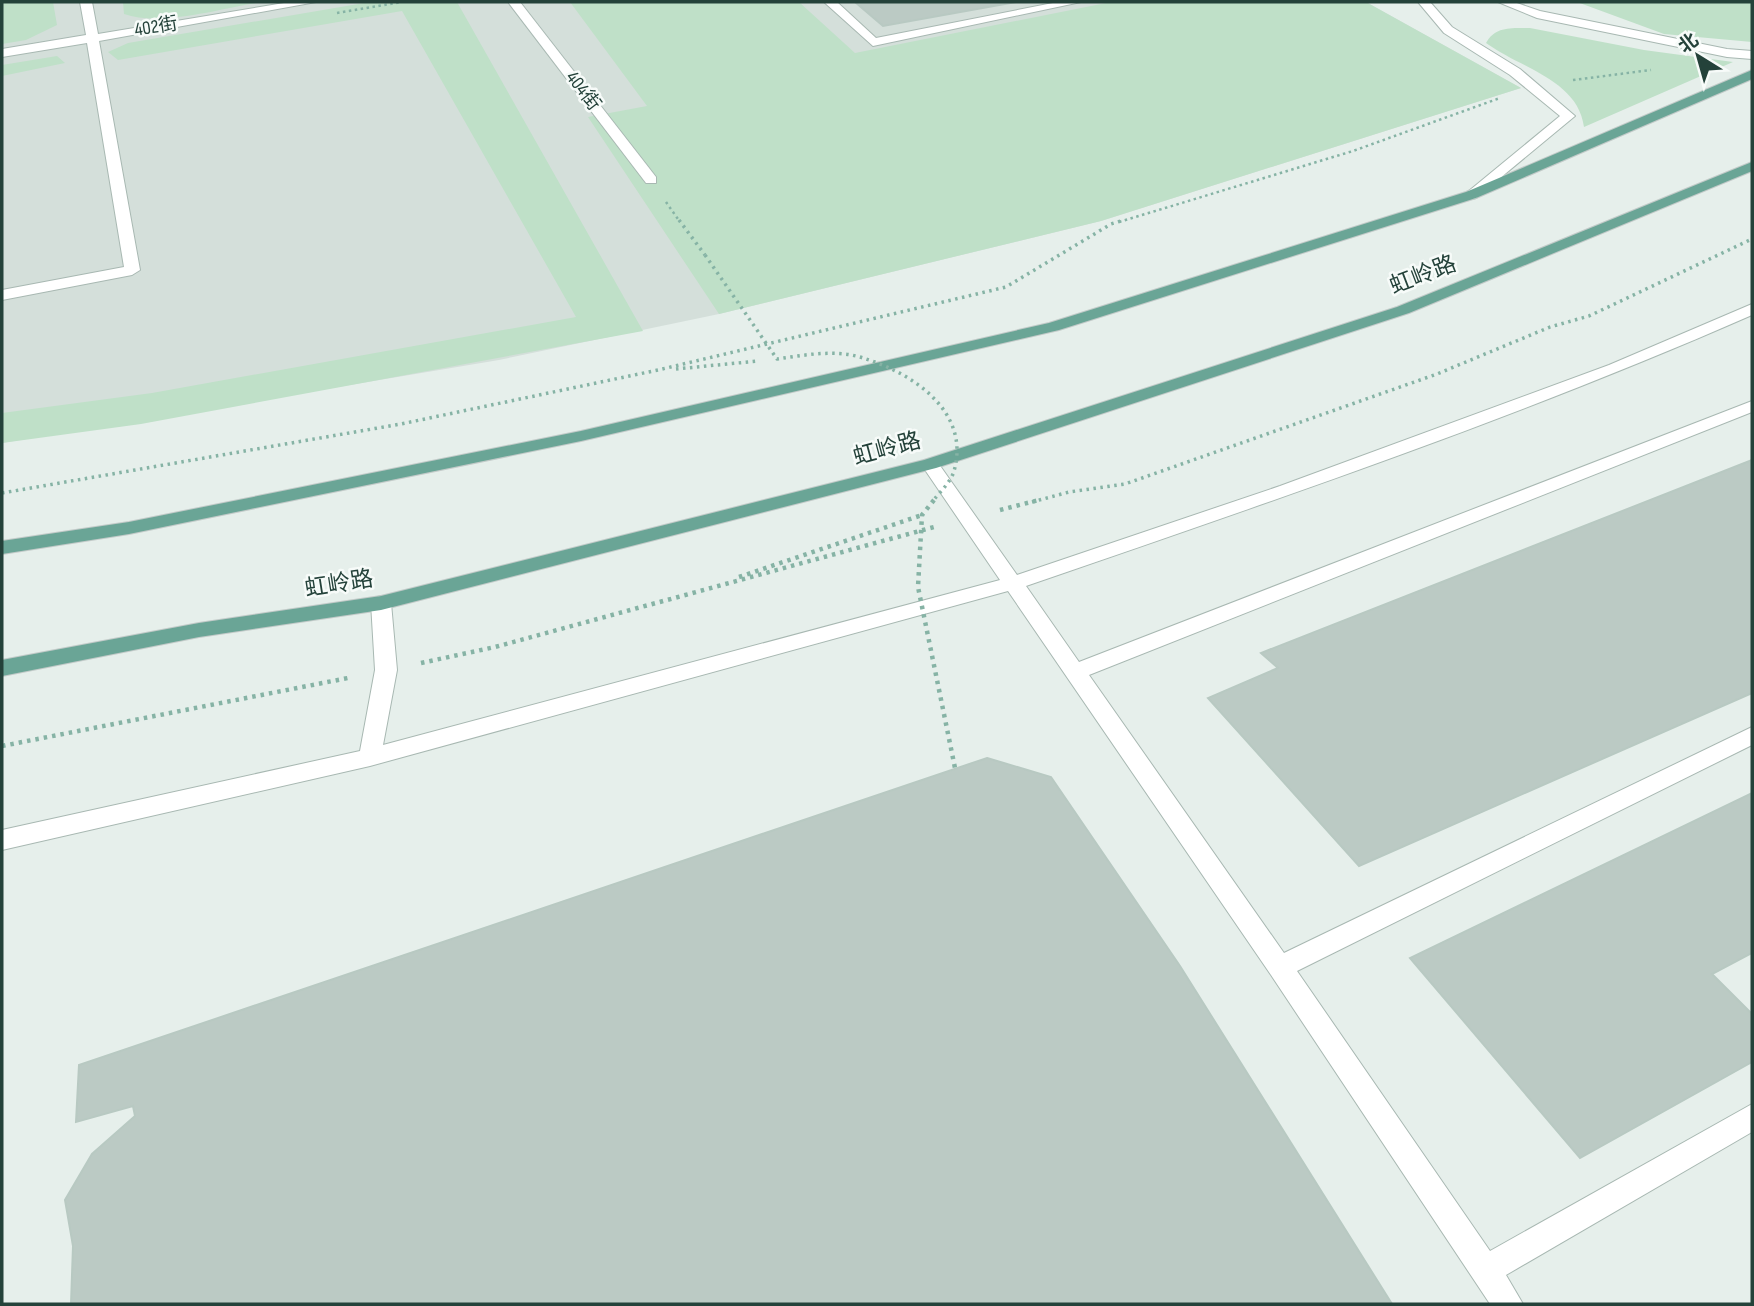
<svg xmlns="http://www.w3.org/2000/svg" width="1754" height="1306" viewBox="0 0 1754 1306" font-family="'Sofia Sans Condensed','Noto Sans SC',sans-serif">
<style>
.built{fill:#d4dfda}
.green{fill:#bfe0c8}
.building{fill:#bbcac4;stroke:#b8c9c2;stroke-width:2}
.lines{fill:none;stroke-linecap:round;stroke-linejoin:round}
.minor-casing{stroke:#a8b8b2;stroke-width:2}
.major-casing{stroke:#c2cac8;stroke-width:2}
.path-far2{stroke:#86b3a5;stroke-width:2.5;stroke-dasharray:2.5 3.5;stroke-linecap:butt}
.path-far1{stroke:#86b3a5;stroke-width:3.5;stroke-dasharray:2.5 4.5;stroke-linecap:butt}
.path{stroke:#86b3a5;stroke-width:4.5;stroke-dasharray:3.5 5;stroke-linecap:butt}
.minor{fill:#fff;fill-rule:evenodd}
.major{fill:#6aa596;fill-rule:evenodd}
.path-bridge-far1{stroke:#86b3a5;stroke-width:3.5;stroke-dasharray:2.5 4.5;stroke-linecap:butt}
.path-bridge{stroke:#86b3a5;stroke-width:4.5;stroke-dasharray:3.5 5;stroke-linecap:butt}
.labels{text-anchor:middle;dominant-baseline:central;stroke-width:5;stroke-linejoin:round;paint-order:stroke}
.far-street-label{font-size:19px;fill:#24423a;stroke:#f7fbf9}
.street-label{font-size:23px;fill:#24423a;stroke:#f7fbf9}
</style>
<rect width="100%" height="100%" fill="#e6efeb"/>
<path class="built" d="M2 2H1366L1521 88 1101 221 719 314 499 360 2 443Z"/>
<g class="green">
<path d="M2 2H53L57 25 26 40 2 44Z"/>
<path d="M123 2H262C222 8 161 27 124 14Z"/>
<path d="M370 2H457L643 331 141 424 2 443V413L152 393 576 317 402 11 118 60 108 52 128 43Z"/>
<path d="M570 2H799L855 53 1111 2H1366L1521 88 1101 221 719 314 588 117 647 106Z"/>
<path d="M1577 2H1752V42L1664 34Z"/>
<path d="M1530 28 1644 50 1733 62 1584 127C1578 80 1520 68 1486 43 1495 26 1512 28 1530 28Z"/>
<path d="M57 56 65 63 2 76V65Z"/>
</g>
<g class="building">
<path d="M855 2H1016L883 26Z"/>
<path d="M1752 460V693L1359 866 1208 698 1278 668 1261 653Z"/>
<path d="M987 758 1051 777 1180 966 1392 1304H71L73 1246 65 1200 92 1154 135 1116 133 1106 76 1122 79 1065Z"/>
<path d="M1752 793V953L1712 974 1752 1014V1062L1580 1158 1410 958Z"/>
</g>
<g class="lines">
<defs>
<g id="minor">
<path d="M80 2H92L98 34 290 2H316L99 41 140 270 132 275 2 300V290L124 267 87 43 2 57V49L86 35Z"/>
<path d="M508 2H520L656 177V183H646Z"/>
<path d="M824 2H837L876 38 1058 2H1081L873 46Z"/>
<path d="M1418 2H1430L1452 27 1520 69 1575 116 1476 198 1471 199 1464 195 1560 116 1510 75 1444 33Z"/>
<path d="M1498 2H1514L1540 11 1727 49 1752 51V59L1727 57 1537 18Z"/>
<path d="M1752 304V315C1515 419 1270 502 1026 586L1079 662 1752 401V412L1089 675 1284 953 1752 727V745L1297 971 1490 1251 1752 1104V1132L1506 1275 1523 1304H1490L1271 975 1008 591 370 766 2 850V830L360 751 375 670 371 603 374 598 381 596 391 603 397 670 383 745 1000 580 921 464 924 460H936L1017 575 1280 486 1609 365Z"/>
</g>
<g id="major">
<path d="M1752 70V79L1476 198 1059 330 581 441 129 534 2 554V541L129 522 581 431 1049 323 1466 192Z"/>
<path d="M1752 162V171L1409 313 936 468 381 610 199 637 2 676V660L199 623 381 596 924 460 1397 307Z"/>
</g>
</defs>
<use href="#minor" class="minor-casing"/>
<use href="#major" class="major-casing"/>
<g class="path-far2">
<path d="M337 13 402 2"/>
<path d="M1573 80 1651 70"/>
<path d="M666 202 680 222"/>
<path d="M1119 222 1353 151 1500 98"/>
</g>
<g class="path-far1">
<path d="M679 220 705 255"/>
<path d="M676 369 758 361"/>
<path d="M2 493 401 424 658 370 1006 287 1111 224 1124 220"/>
<path d="M1032 502 1069 492 1125 484 1437 374 1550 327 1589 316 1752 239"/>
</g>
<g class="path">
<path d="M1000 510 1039 500"/>
<path d="M739 577 922 515"/>
<path d="M421 663 495 647 934 527"/>
<path d="M2 746 348 678"/>
</g>
<use href="#minor" class="minor"/>
<use href="#major" class="major"/>
<path class="path-bridge-far1" d="M705 255 777 359C805 355 836 349 863 358 913 373 971 412 954 471 951 482 939 493 932 502"/>
<path class="path-bridge" d="M934 500 922 515 918 587 955 768"/>
</g>
<g class="labels">
<g class="far-street-label">
<text transform="translate(156 27) rotate(-9)">402街</text>
<text transform="translate(583 91) rotate(53)">404街</text>
</g>
<g class="street-label">
<text transform="translate(1423 275) rotate(-21)">虹岭路</text>
<text transform="translate(887 449) rotate(-15)">虹岭路</text>
<text transform="translate(339 584) rotate(-9)">虹岭路</text>
</g>
</g>
<rect width="1754" height="1306" fill="none" stroke="#24423a" stroke-width="7"/>
<g transform="translate(1698 56) rotate(323)" stroke="#f7fbf9" stroke-width="5" paint-order="stroke">
<path d="M0-5L12 26L0 18L-12 26Z" fill="#24423a"/>
<text y="-10" font-size="19" font-weight="bold" text-anchor="middle" fill="#24423a">北</text>
</g>
</svg>
